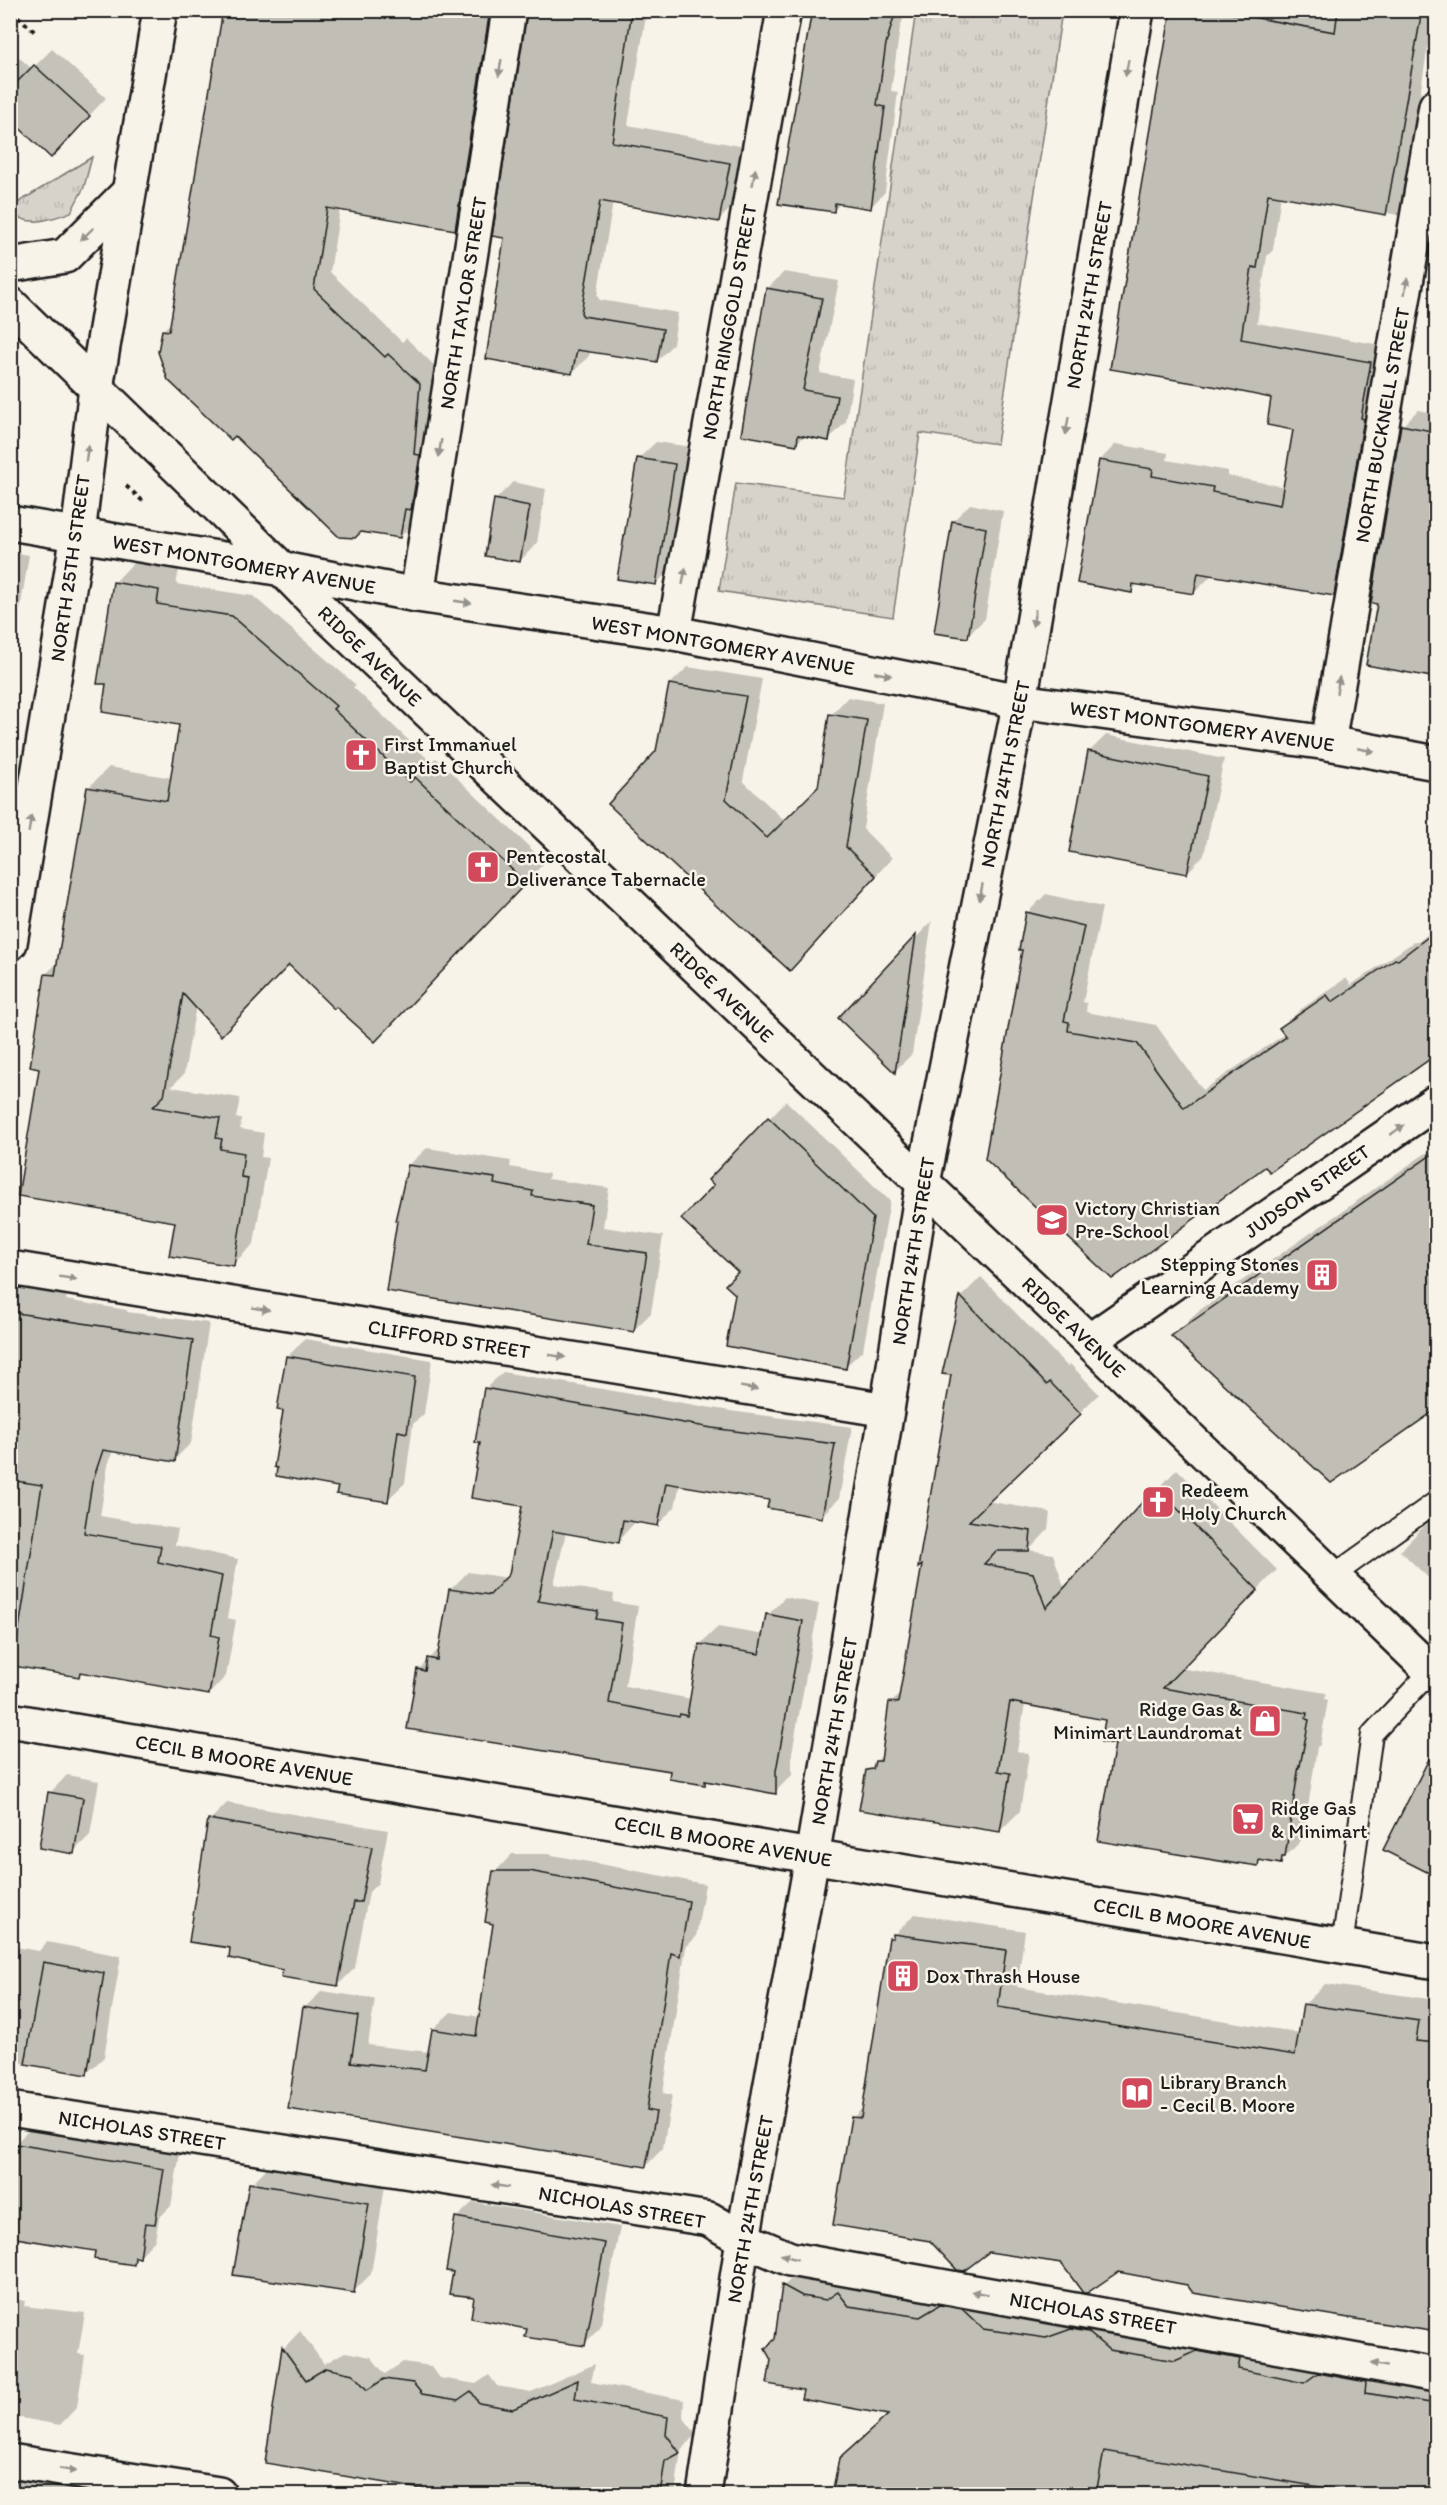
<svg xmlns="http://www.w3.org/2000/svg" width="1447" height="2505" viewBox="0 0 1447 2505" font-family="Itim,sans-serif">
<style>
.grass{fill:url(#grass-tufts);stroke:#7a7874;stroke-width:1.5}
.shadow{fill:#0003}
.building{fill:#c0beb5;stroke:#1c1c1c;stroke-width:1.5}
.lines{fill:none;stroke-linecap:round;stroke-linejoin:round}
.service-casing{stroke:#1c1c1c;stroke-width:24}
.minor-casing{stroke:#1c1c1c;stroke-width:38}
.tertiary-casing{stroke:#1c1c1c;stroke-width:38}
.path{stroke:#1c1c1c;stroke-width:4;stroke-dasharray:4.5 4.5;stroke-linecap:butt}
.service{stroke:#f7f3e8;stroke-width:20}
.minor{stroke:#f7f3e8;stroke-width:33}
.tertiary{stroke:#f7f3e8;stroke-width:33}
.oneway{fill:#94928c}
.labels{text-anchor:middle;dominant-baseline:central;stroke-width:5;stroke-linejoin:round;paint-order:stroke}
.street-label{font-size:20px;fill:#1c1c1c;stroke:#f7f3e8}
.poi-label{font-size:20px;fill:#1c1c1c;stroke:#f7f3e8;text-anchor:start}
</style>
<defs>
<pattern id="grass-tufts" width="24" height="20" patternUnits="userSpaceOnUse" patternTransform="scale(1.5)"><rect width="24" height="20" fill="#d7d3cb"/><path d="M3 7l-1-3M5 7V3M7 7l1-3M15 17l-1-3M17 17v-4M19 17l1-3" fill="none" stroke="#b8b5ae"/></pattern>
</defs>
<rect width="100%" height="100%" fill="#f7f3e8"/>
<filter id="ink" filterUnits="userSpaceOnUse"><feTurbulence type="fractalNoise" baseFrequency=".0167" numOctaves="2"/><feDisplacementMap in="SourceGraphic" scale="12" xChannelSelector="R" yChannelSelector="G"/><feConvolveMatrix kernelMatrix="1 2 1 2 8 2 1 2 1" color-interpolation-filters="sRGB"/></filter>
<g filter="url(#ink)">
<g class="grass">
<path d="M916 11H1062L997 444 920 433 893 617 719 591 736 483 844 497Z"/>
<path d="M92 157 84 187 71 212C52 219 26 229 11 211V207Z"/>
</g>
<g class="shadow">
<path d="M225 10H503L472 212 455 228 340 209 330 272 402 342 406 338 436 367 430 438 416 520 400 537 163 330 173 321Z"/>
<path d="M529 10H647L628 125 745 147 735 204 718 221 613 202 597 296 600 300 678 313 673 344 657 361 590 350 589 356 572 373 506 237Z"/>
<path d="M814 10H906L900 28 891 91 898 92 885 192 871 207 841 203 833 211Z"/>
<path d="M1172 10H1319L1334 13V10H1434L1413 137 1424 139 1414 199 1398 215 1281 194 1273 250 1267 256 1257 323 1386 346 1349 579 1333 595 1211 573 1210 577 1194 593 1139 583 1131 591 1100 460 1116 444 1168 453 1167 460 1228 471V476L1285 487 1295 429 1273 397 1219 385Z"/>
<path d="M10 49 32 69 52 49 106 98 68 138 10 117Z"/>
<path d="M784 272 839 281 820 373 853 379 846 422 829 439 805 435 797 443 767 289Z"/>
<path d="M1418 410 1436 414V676L1379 603 1402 426Z"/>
<path d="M656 442 692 447 673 566 656 584 638 459Z"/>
<path d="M513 482 546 489 537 543 520 561 495 500Z"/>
<path d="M970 504 1003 511 985 619 967 636 953 521Z"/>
<path d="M10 552 29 555 10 672Z"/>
<path d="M134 562 179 570 176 584 253 596 356 685 353 687 431 762 436 758 545 862 395 1020 290 963 196 1006 184 1074 171 1087 240 1098 236 1118 241 1119 240 1129 264 1133 261 1157 268 1158 254 1244 233 1264 41 1068 46 974 58 962 88 788 109 767 172 778 181 723 107 683 114 583Z"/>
<path d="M688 667 762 679 743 781 786 822 819 788 831 715 848 697 883 703 863 829 892 858 807 952 658 751 670 684Z"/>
<path d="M1106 735 1224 759 1204 855 1187 873 1089 752Z"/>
<path d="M1046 894 1102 907 1083 1002 1087 1003 1086 1012 1156 1025 1203 1090 1285 1034 1281 1029 1300 1010 1346 978 1351 985 1415 941 1418 942 1436 928V1051L1265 1165 1112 1277 1027 913Z"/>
<path d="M932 921 912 1054 895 1071 840 1018Z"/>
<path d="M786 1101 890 1201 863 1350 845 1367 710 1180Z"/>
<path d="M1436 1146V1407L1174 1336 1197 1312Z"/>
<path d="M427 1148 511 1161 510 1167 549 1174 548 1179 609 1188 603 1227 663 1236 651 1313 634 1330 409 1165Z"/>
<path d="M981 1277 1068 1367 1070 1364 1099 1394 987 1501 1050 1512 1048 1530 1029 1550 1053 1554 1065 1589 1177 1469 1277 1570 1180 1668 1326 1693 1325 1699 1328 1700 1320 1745 1317 1747 1304 1835 1300 1842 1280 1862 1263 1859 1258 1864 1116 1743 1107 1718 1025 1704 1017 1751 1029 1754 1020 1811 1000 1831 868 1771 883 1754 891 1703 902 1692 924 1561 952 1373 944 1372 962 1296Z"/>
<path d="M20 1286 67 1294 66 1300 127 1310V1312L209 1323 191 1443 174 1460 113 1450 108 1465 100 1516 178 1529 175 1545 238 1559 227 1618 236 1620 226 1676 209 1694 83 1672 79 1675 10 1662V1296Z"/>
<path d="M305 1339 432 1360 424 1414 413 1424 405 1483 387 1500 279 1466 287 1357Z"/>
<path d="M503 1372 730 1411 852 1427 839 1499 821 1516 770 1498 680 1484 675 1507 658 1525 636 1521 618 1541 566 1532 554 1584 614 1594 613 1602 638 1606 625 1686 691 1699 700 1644 718 1627 764 1635 768 1615 785 1597 819 1604 792 1753V1775L775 1792 707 1780 704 1783 418 1670 441 1647 451 1589 468 1572 508 1578 511 1574 524 1505 482 1442 485 1389Z"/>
<path d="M1436 1518V1585L1400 1551 1424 1526Z"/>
<path d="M67 1775 99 1781 90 1835 73 1852 50 1793Z"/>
<path d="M227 1803 388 1830 378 1883 369 1892 355 1968 338 1985 284 1968 232 1946 210 1820Z"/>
<path d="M512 1854H547L705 1884 696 1937 686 1947 663 2093 672 2095 663 2148 646 2166 289 2108 304 2008 322 1991 375 1999 368 2045 429 2052 433 2029 451 2012 480 2017 495 1922V1872Z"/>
<path d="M915 1914 1025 1931 1017 1987 1300 2033 1305 2004 1325 1984 1436 2000V2332L1188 2283 1062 2262 853 2118 865 2105 890 1939Z"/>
<path d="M47 1942 121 1956 104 2057 86 2074 10 2061V1946L39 1951Z"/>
<path d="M31 2128 180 2153 171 2206 159 2218 155 2240 133 2263 97 2250 15 2144Z"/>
<path d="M268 2167 385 2186 371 2274 353 2292 251 2184Z"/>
<path d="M473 2202 620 2227 600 2328 584 2344 529 2328 476 2296 455 2271 457 2217Z"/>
<path d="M801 2269 1436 2385V2494H824L836 2482 840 2460 890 2413 805 2388 776 2339 784 2286Z"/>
<path d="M10 2298 25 2301 24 2306 85 2313 78 2354 85 2355 77 2407 60 2425 10 2416Z"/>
<path d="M300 2331 324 2364 345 2352 371 2357 385 2374 403 2362 431 2366 440 2378 476 2384 489 2375 497 2386 531 2392 595 2364 591 2382 684 2400 683 2417 696 2434 681 2450 675 2494H458L267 2461 284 2348Z"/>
<path d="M10 2478 92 2492V2494H10Z"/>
</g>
<g class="building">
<path d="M223 10H490L455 230 327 208 314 289 385 357 388 354 420 384 414 454 420 455 411 510 405 509 400 538 361 532 355 538 339 537 235 436 231 440 168 380 158 352 162 330 169 331Z"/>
<path d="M527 10H632L612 142 730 163 719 222 600 201 581 313 583 316 663 329 657 362 577 350 572 374 486 359 504 238 492 236Z"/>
<path d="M812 10H896L886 44 877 105 885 107 871 209 835 203 834 212 778 204Z"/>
<path d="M1171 10H1212L1335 32 1338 10H1422L1386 215 1268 194 1257 268 1252 267 1241 339 1371 362 1361 418 1364 419 1334 596 1198 573 1194 594 1133 584 1132 593 1077 583 1099 460 1153 469 1152 476 1213 487 1212 492 1280 505 1293 430 1267 425 1271 398 1218 387 1110 369Z"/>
<path d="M34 65 90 116 51 158 10 119V89Z"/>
<path d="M766 288 822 298 803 390 837 396 829 441 798 435 797 445 741 435Z"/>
<path d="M1401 425 1437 432V678L1366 665 1377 604 1371 603Z"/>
<path d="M637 458 675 464 656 585 617 579Z"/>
<path d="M494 499 530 506 520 562 485 556Z"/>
<path d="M952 521 986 528 968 638 934 633Z"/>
<path d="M113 582 159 590 157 604 232 616 336 706 333 709 410 782 415 777 526 883 375 1042 336 1007 334 1009 289 965 221 1036 183 994 164 1096 153 1107 220 1118 216 1138 222 1139 220 1149 244 1153 241 1177 248 1178 234 1266 169 1256 175 1222 18 1196 39 1069 30 1067 45 974 55 975 87 787 167 801 179 725 102 712 106 684H97Z"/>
<path d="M669 684 746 696 726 799 767 838 818 787 829 714 867 720 846 847 876 876 790 971 723 910 722 911 608 804 656 751Z"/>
<path d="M1088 751 1208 776 1187 874 1069 852Z"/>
<path d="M1026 912 1084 926 1064 1021 1069 1022 1068 1031 1137 1043 1184 1108 1286 1037 1279 1028 1327 995 1332 1002 1395 959 1398 960 1437 930V1054L1270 1172 1265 1167 1112 1279 985 1159 1022 950H1019Z"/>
<path d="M916 935 895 1073 838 1018Z"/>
<path d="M768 1117 873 1218 846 1369 726 1346 735 1294 725 1285 738 1272 681 1219 714 1185 708 1180Z"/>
<path d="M1437 1151V1409L1331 1483 1171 1336Z"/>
<path d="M408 1165 495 1178 494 1184 533 1191 532 1196 592 1205 586 1244 647 1253 634 1332 386 1291 397 1221H395Z"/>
<path d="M960 1296 1047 1385 1050 1382 1081 1414 969 1521 1031 1531 1029 1551H996L984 1564 1033 1573 1046 1608 1156 1487 1258 1590 1163 1688 1307 1713 1306 1719 1309 1720 1300 1766 1299 1765 1285 1857H1282L1281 1864 1259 1860 1258 1866 1238 1863V1864L1098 1841 1115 1744 1101 1742 1105 1720 1010 1702 998 1771 1010 1773 1000 1832 859 1810 866 1770 873 1769 875 1761H881L889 1702 898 1703 922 1565 918 1568 951 1375 942 1374Z"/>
<path d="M10 1312 193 1340 175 1462 103 1450 92 1483 84 1533 161 1546 158 1562 222 1576 211 1635 219 1637 209 1695 80 1672 79 1677 13 1666 42 1485 10 1480Z"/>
<path d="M286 1356 415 1377 407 1433 398 1431 388 1502 336 1494 338 1487 276 1476 277 1468 274 1467 283 1411 277 1410Z"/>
<path d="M484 1388 712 1428 835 1444 822 1518 767 1508 769 1500 666 1483 658 1526 623 1520 619 1543 553 1531 538 1601 598 1611 596 1619 622 1623 609 1703 679 1717 680 1714 687 1716 699 1644 759 1654 766 1614 803 1621 776 1771V1794L705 1781V1785L669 1779 670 1771 407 1729 417 1669 425 1671 427 1658 437 1660 449 1589 490 1595 509 1574 522 1506 471 1498 480 1443H475Z"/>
<path d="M1437 1743V1877L1383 1850Z"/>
<path d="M48 1792 83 1798 74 1854 39 1848Z"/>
<path d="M208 1819 372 1847 361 1902H354L338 1986 281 1977 283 1970 229 1958 230 1948 189 1942Z"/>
<path d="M493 1871H529L689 1901 680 1956 671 1953 647 2110 656 2112 646 2167 288 2109 303 2007 358 2016 351 2062 425 2070 432 2029 476 2036 493 1924 485 1922Z"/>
<path d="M893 1934 1006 1950 998 2007 1295 2055 1303 2004 1419 2021 1416 2041 1437 2043V2332L1193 2293 1187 2285 1118 2272 1087 2293H1083L1061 2263 989 2252 964 2271 957 2270 930 2241 833 2225 851 2117 861 2118 889 1938H893Z"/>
<path d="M43 1962 104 1973 87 2075 25 2064Z"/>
<path d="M10 2143 164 2169 155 2224 145 2223 140 2258 135 2257 134 2265 94 2259 95 2251 10 2237Z"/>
<path d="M249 2183 369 2203 354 2293 233 2275Z"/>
<path d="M455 2217 605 2243 585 2346 525 2337 527 2329 471 2318 474 2297 449 2294 453 2272 446 2271Z"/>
<path d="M782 2285 802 2296 826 2300 838 2292 849 2306 920 2317 940 2305 962 2309 983 2329 1046 2338 1071 2329 1088 2332 1109 2350 1140 2355 1175 2361 1197 2351 1240 2359 1238 2369 1304 2383 1318 2373 1366 2382 1365 2393 1437 2404V2494H1362L1104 2451 1096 2494H832L839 2459 888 2415 801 2399 803 2390 767 2384 771 2360 765 2349 775 2339Z"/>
<path d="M282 2347 306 2380 326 2368 353 2374 367 2390 384 2379 413 2383 422 2394 458 2400 471 2391 479 2403 513 2409 578 2380 575 2399 668 2417 666 2434 680 2453 665 2461 660 2494H452L265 2463Z"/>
</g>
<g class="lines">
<defs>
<g id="service">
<path d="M1331 1577 1436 1502"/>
<path d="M1342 1946 1372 1734 1431 1671"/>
</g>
<g id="minor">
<path d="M10 265 65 256 128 193"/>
<path d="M10 523 282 569 417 595 674 633 1020 701 1328 743 1436 763"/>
<path d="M417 595 509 10"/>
<path d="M674 633 784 10"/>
<path d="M1328 743 1436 106"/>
<path d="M10 943 78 534 96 388 160 10"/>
<path d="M10 1268 887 1410"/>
<path d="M1089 1341 1436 1102"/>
<path d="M10 2109 709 2219 743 2239 790 2259 1436 2375"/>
<path d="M10 2461 219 2494"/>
<path d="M704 2494 743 2239 812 1857 887 1410 923 1183 1020 701 1137 10"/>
</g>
<g id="tertiary">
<path d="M10 304 282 569 326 614 1089 1341 1436 1676"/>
<path d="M10 1720 1436 1962"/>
</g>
</defs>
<use href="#service" class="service-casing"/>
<use href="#minor" class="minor-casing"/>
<use href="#tertiary" class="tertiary-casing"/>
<g class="path">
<path d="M11 10 37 34"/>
<path d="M126 486 145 503"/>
</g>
<use href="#service" class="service"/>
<use href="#minor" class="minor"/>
<use href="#tertiary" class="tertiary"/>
</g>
<defs><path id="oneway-solid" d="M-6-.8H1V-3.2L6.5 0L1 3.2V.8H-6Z" transform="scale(1.5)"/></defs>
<g class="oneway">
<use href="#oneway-solid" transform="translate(500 68) rotate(99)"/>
<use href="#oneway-solid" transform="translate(1127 68) rotate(100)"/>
<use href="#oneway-solid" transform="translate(754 177) rotate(-80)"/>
<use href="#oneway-solid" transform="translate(87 234) rotate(136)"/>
<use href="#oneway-solid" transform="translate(1406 286) rotate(-80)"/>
<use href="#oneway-solid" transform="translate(1067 426) rotate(100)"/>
<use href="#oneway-solid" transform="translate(440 448) rotate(99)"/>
<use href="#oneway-solid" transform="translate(87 453) rotate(-83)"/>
<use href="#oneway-solid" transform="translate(684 576) rotate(-80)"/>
<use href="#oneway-solid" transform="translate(463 602) rotate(8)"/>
<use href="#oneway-solid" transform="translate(1034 618) rotate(100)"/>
<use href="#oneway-solid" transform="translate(883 674) rotate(11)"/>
<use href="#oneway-solid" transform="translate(1338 685) rotate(-80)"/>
<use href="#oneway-solid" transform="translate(1366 750) rotate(11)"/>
<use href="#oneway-solid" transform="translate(30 824) rotate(-81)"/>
<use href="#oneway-solid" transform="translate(981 892) rotate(101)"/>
<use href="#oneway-solid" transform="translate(1397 1130) rotate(-35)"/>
<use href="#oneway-solid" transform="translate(68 1278) rotate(9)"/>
<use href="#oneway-solid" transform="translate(261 1309) rotate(9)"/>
<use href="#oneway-solid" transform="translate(557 1356) rotate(9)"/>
<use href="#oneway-solid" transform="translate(749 1388) rotate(9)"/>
<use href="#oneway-solid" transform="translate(500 2186) rotate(-171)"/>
<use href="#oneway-solid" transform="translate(789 2257) rotate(-163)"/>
<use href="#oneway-solid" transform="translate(980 2293) rotate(-170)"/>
<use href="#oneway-solid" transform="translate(1379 2365) rotate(-170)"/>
<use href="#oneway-solid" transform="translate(68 2470) rotate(9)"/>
</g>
</g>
<defs>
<symbol id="church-square" viewBox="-11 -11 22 22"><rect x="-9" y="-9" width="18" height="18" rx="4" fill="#d1495b" stroke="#f7f3e8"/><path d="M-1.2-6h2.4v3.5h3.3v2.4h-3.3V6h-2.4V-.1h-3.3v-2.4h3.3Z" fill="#fff"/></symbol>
<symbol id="school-square" viewBox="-11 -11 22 22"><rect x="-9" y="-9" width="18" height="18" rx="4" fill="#d1495b" stroke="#f7f3e8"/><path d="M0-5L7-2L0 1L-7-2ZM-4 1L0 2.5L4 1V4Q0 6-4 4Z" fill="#fff"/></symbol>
<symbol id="building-square" viewBox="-11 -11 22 22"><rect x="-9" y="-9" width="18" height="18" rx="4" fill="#d1495b" stroke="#f7f3e8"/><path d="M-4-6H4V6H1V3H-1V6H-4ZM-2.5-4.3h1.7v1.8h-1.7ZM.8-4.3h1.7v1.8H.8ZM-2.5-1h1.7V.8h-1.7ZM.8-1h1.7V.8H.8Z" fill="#fff"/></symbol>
<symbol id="shop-square" viewBox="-11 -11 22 22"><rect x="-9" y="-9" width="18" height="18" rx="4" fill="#d1495b" stroke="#f7f3e8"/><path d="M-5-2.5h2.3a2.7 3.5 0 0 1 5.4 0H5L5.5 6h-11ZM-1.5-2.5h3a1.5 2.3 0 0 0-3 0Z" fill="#fff"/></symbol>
<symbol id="supermarket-square" viewBox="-11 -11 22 22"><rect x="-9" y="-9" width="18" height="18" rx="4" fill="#d1495b" stroke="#f7f3e8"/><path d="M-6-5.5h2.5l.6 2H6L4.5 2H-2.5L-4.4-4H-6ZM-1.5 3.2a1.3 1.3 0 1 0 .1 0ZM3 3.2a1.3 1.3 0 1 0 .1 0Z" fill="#fff"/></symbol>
<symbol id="library-square" viewBox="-11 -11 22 22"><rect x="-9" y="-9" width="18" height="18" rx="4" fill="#d1495b" stroke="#f7f3e8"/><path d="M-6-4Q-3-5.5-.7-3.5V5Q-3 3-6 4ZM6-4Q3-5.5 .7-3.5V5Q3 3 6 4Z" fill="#fff"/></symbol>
</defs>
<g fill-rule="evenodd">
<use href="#church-square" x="342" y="736" width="38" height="38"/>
<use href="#church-square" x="464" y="848" width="38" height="38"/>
<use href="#school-square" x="1033" y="1201" width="38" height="38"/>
<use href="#building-square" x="1303" y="1256" width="38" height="38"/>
<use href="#church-square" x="1139" y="1483" width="38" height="38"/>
<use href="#shop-square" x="1246" y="1702" width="38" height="38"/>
<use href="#supermarket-square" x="1229" y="1800" width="38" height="38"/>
<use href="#building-square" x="884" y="1957" width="38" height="38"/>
<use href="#library-square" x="1118" y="2074" width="38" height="38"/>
</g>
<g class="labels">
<g class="street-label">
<text transform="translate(1089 295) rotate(-80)">NORTH 24TH STREET</text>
<text transform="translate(463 303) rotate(-81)">NORTH TAYLOR STREET</text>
<text transform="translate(729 322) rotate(-80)">NORTH RINGGOLD STREET</text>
<text transform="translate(1382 425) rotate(-80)">NORTH BUCKNELL STREET</text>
<text transform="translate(244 564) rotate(10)">WEST MONTGOMERY AVENUE</text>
<text transform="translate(70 568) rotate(-82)">NORTH 25TH STREET</text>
<text transform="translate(723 645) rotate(10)">WEST MONTGOMERY AVENUE</text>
<text transform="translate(370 656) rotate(44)">RIDGE AVENUE</text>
<text transform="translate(1202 726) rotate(8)">WEST MONTGOMERY AVENUE</text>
<text transform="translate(1005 774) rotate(-79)">NORTH 24TH STREET</text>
<text transform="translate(722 992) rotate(44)">RIDGE AVENUE</text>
<text transform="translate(1307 1191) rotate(-35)">JUDSON STREET</text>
<text transform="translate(913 1251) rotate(-81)">NORTH 24TH STREET</text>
<text transform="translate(1074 1327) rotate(44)">RIDGE AVENUE</text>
<text transform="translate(449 1339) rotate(9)">CLIFFORD STREET</text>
<text transform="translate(834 1731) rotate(-80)">NORTH 24TH STREET</text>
<text transform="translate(244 1760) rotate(10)">CECIL B MOORE AVENUE</text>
<text transform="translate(723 1841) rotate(10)">CECIL B MOORE AVENUE</text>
<text transform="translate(1202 1923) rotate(10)">CECIL B MOORE AVENUE</text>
<text transform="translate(142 2130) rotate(9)">NICHOLAS STREET</text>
<text transform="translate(622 2207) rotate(10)">NICHOLAS STREET</text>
<text transform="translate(750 2209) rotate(-80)">NORTH 24TH STREET</text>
<text transform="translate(1093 2313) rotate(10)">NICHOLAS STREET</text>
</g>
<g class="poi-label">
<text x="384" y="744">First Immanuel<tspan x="384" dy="23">Baptist Church</tspan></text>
<text x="506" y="856">Pentecostal<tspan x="506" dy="23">Deliverance Tabernacle</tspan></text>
<text x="1075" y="1208">Victory Christian<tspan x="1075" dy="23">Pre-School</tspan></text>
<text x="1299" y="1264" text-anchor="end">Stepping Stones<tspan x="1299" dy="23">Learning Academy</tspan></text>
<text x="1181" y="1490">Redeem<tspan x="1181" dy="23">Holy Church</tspan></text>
<text x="1242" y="1709" text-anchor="end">Ridge Gas &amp;<tspan x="1242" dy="23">Minimart Laundromat</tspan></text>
<text x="1271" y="1808">Ridge Gas<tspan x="1271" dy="23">&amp; Minimart</tspan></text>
<text x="926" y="1976">Dox Thrash House</text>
<text x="1160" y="2082">Library Branch<tspan x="1160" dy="23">- Cecil B. Moore</tspan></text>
</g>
</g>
<rect width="1447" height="2505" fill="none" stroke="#f7f3e8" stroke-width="36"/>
<rect x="18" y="18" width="1411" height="2469" fill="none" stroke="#1c1c1c" stroke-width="2" filter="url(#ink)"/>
</svg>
